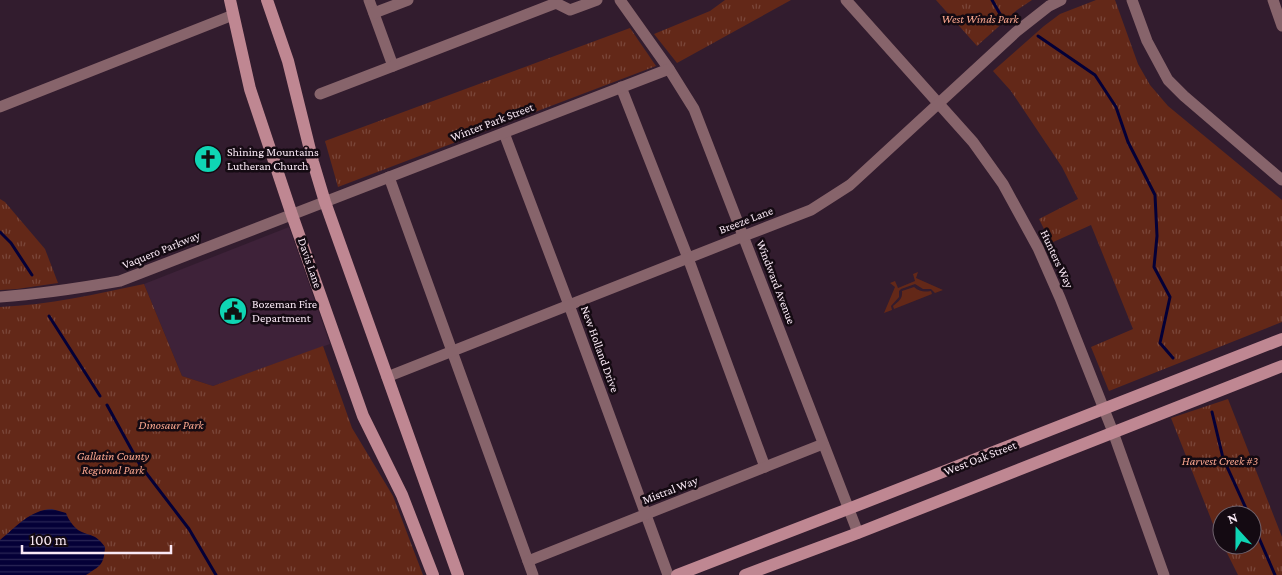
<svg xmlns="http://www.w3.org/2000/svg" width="1282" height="575" viewBox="0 0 1282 575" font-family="'Crimson Pro',serif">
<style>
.built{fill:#3e2239}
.green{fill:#632818}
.park{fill:url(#park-tufts)}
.water{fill:url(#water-rules)}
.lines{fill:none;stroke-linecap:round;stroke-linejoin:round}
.stream{stroke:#040037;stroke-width:3}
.street{stroke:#87646b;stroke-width:11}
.secondary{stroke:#bf8792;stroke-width:12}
.labels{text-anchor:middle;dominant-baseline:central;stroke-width:5;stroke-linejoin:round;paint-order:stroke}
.park-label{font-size:12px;font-style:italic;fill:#faa68e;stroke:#140a12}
.street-label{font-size:12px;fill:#f9e9f5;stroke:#140a12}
.poi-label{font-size:12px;fill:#f9e9f5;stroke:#140a12;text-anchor:start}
</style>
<defs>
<pattern id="park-tufts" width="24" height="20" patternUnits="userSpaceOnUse" patternTransform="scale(1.25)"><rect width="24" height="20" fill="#632818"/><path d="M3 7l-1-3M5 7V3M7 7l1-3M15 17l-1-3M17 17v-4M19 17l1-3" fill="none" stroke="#7a473a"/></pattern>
<pattern id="water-rules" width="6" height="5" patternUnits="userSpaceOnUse" patternTransform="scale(1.25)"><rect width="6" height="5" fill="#040037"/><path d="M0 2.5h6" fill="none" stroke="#292555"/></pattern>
</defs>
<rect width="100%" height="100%" fill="#321c2e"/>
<path class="built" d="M289 227 330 344 213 386 182 376 144 284Z"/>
<g class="green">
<path d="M918 272 916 278 943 290 935 293 931 289H923L915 284 901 289 899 291V297L891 306 892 310 884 313 895 287 890 283 895 281 898 288 915 281 913 274Z"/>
<path d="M914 287C920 292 924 292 931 291L932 294 894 309 893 306C898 302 903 299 902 291Z"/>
</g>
<g class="park">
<path d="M725 0H791L677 63 654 34 710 11Z"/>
<path d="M936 0H1032L1017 10 977 46Z"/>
<path d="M1096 0H1115L1138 64 1150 85 1168 106 1282 200V322L1109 391 1091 347 1133 329 1091 225 1051 243 1039 219 1078 199 1062 167 1011 91 993 71 1044 26 1060 14Z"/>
<path d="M630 28 656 66 338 187 325 141Z"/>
<path d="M0 199 5 202 45 249 58 283 17 289 0 290Z"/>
<path d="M144 284 182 376 213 386 323 346 352 428 393 496 423 575H0V307C49 305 96 294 144 284Z"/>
<path d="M1228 399 1282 537V575H1238L1223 545H1252V515H1222V543L1213 524 1171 418Z"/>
</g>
<path class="water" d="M52 509 66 513C68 519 73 526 78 530 91 537 95 533 105 547 104 565 100 566 86 575H0V540C16 527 30 510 52 509Z"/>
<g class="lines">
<g class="stream">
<path d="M992 0 1004 21"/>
<path d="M1038 36 1095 75 1116 107 1128 142 1155 195 1157 236 1154 267 1170 297 1160 343 1173 358"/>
<path d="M0 232 11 243 32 275"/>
<path d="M49 316 100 396"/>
<path d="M107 405 140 465 189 529 216 575"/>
<path d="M1212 412 1223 458 1249 515"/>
<path d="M1252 522 1275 575"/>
</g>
<g class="street">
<path d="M369 0 393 66 556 3 570 10 597 0"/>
<path d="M620 0 669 69 694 109 858 533"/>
<path d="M846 0 973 142 1003 184 1038 248 1060 298 1113 432 1164 575"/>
<path d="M1132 0 1147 41 1168 80 1184 96 1282 180"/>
<path d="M1273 0 1282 26"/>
<path d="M374 13 408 0"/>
<path d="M621 87 688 258 765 467"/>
<path d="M320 94 393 66"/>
<path d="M0 107 233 15"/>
<path d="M504 133 569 305 668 575"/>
<path d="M389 177 533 575"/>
<path d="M0 297C41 294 80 288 120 281L669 69"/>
<path d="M387 377 744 236 811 210 850 185 1016 32 1049 6 1061 0"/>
<path d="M528 561 823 444"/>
</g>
<g class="secondary">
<path d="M230 0 250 89 292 215 363 416 402 495 433 575"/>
<path d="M267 0 288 61 313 162 325 202 458 575"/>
<path d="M677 575 848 509 1282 339"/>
<path d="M745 575 858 533 1282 366"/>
</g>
</g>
<defs>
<symbol id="church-disc" viewBox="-11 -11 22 22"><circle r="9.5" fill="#0fd5b4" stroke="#140a12"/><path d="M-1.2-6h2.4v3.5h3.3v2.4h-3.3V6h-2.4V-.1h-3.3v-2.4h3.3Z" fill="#111"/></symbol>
<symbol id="civic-disc" viewBox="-11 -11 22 22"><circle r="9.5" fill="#0fd5b4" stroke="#140a12"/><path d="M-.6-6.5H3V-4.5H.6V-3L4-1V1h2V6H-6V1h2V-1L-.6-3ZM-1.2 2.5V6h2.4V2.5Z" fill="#111"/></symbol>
</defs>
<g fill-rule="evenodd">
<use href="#church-disc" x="192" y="143" width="32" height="32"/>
<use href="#civic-disc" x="217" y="295" width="32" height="32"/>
</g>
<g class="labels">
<g class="park-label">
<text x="980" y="19">West Winds Park</text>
<text x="171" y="425">Dinosaur Park</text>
<text x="113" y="456">Gallatin County<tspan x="113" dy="14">Regional Park</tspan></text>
<text x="1220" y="461">Harvest Creek #3</text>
</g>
<g class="street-label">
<text transform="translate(492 122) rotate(-21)">Winter Park Street</text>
<text transform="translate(746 220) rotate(-21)">Breeze Lane</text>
<text transform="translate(161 250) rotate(-22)">Vaquero Parkway</text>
<text transform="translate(1057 259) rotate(65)">Hunters Way</text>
<text transform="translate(310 263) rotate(71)">Davis Lane</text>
<text transform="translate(776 282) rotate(69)">Windward Avenue</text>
<text transform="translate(600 349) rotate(70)">New Holland Drive</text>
<text transform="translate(980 458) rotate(-21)">West Oak Street</text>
<text transform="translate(670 490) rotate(-21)">Mistral Way</text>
</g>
<g class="poi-label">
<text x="227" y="152">Shining Mountains<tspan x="227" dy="14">Lutheran Church</tspan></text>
<text x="252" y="304">Bozeman Fire<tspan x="252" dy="14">Department</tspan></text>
</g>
</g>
<g transform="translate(1237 530) rotate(339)"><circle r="24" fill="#140a12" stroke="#70636d"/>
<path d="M0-4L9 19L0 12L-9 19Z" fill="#0fd5b4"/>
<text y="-8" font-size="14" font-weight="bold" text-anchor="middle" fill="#f9e9f5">N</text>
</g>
<path d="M22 545v8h149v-8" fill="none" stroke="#f9e9f5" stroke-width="2.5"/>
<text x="30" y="545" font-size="15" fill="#f9e9f5" stroke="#140a12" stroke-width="4" paint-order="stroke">100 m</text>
</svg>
